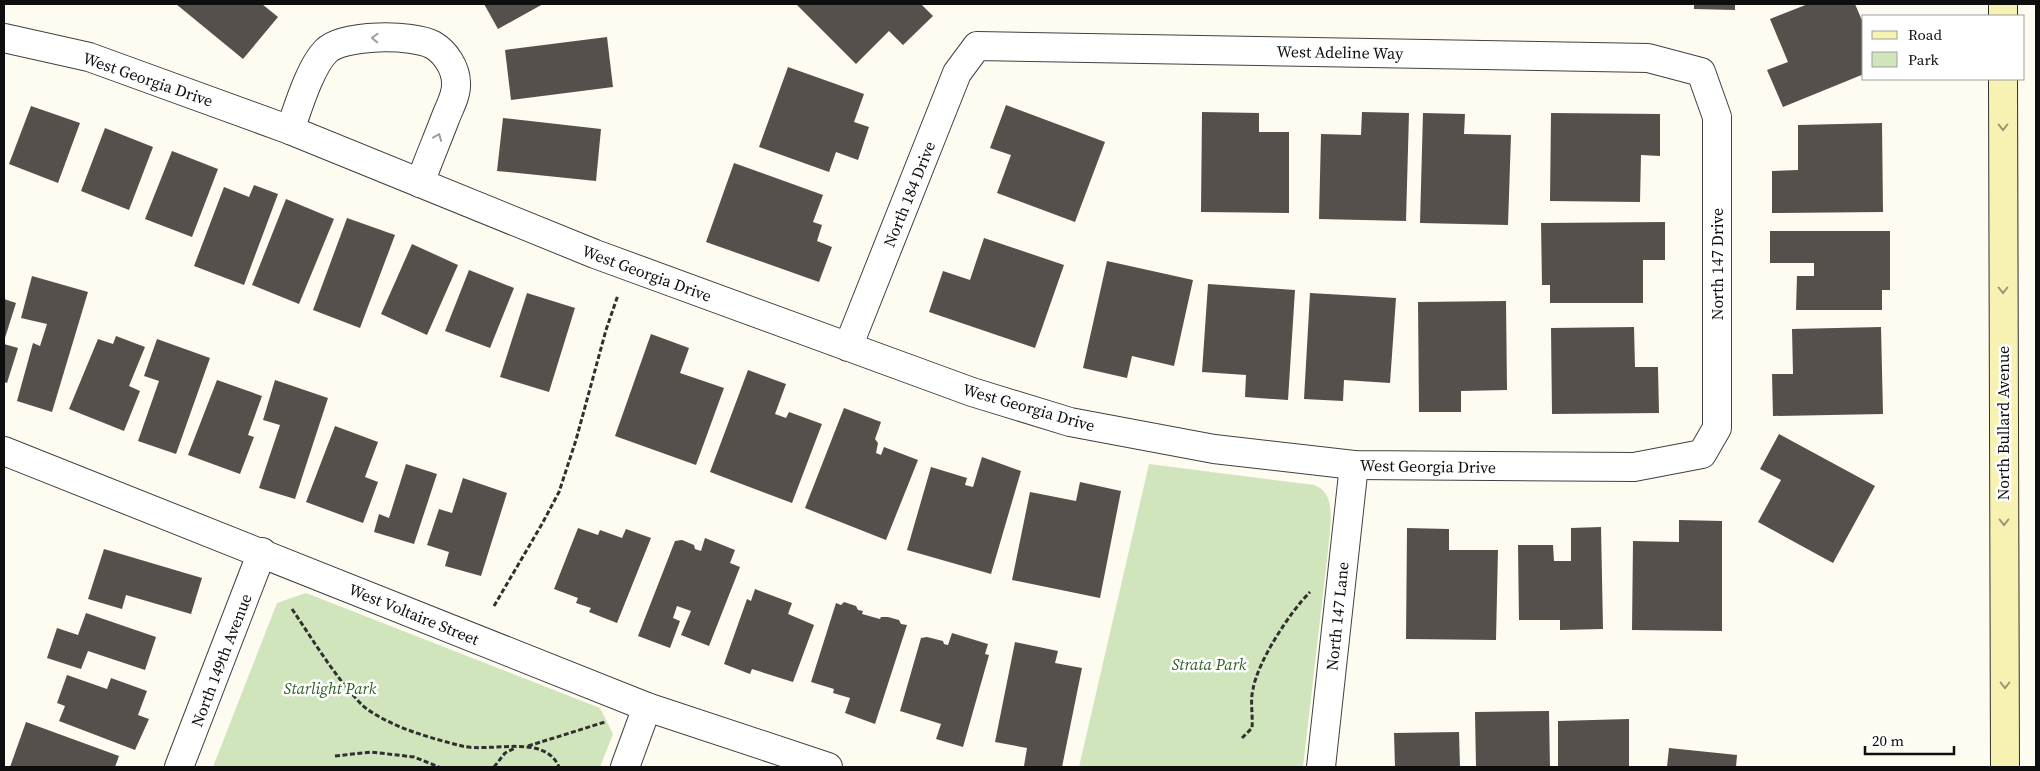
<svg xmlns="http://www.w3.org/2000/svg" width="2040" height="771" viewBox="0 0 2040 771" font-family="'Source Serif 4',serif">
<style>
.green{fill:#d1e5bd}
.building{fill:#56504c}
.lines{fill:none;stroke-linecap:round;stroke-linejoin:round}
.street-casing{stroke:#414141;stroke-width:30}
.secondary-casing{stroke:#303030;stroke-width:30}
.path{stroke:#303030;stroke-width:3;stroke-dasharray:5 2.5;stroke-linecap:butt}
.street{stroke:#fff;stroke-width:28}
.secondary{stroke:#f7f1b2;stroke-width:28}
.oneway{stroke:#9f9f9f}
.oneway2{stroke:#9a9670}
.labels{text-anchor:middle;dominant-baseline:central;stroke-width:5;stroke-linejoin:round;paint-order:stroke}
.street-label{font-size:16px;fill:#0e0e0e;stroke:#fff}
.park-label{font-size:16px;font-style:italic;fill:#2f6024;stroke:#fff}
</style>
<rect width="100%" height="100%" fill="#fefbf1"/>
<g class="green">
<path d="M1149 464 1314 485C1337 493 1330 523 1329 542L1303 767H1079Z"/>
<path d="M306 593 600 708 613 734 600 767H213L277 603Z"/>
</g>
<g class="building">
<path d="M176 4H262L278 17 243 59Z"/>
<path d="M484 4H543L498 29Z"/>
<path d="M796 4H921L933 16 903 45 889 31 856 64Z"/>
<path d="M1694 4H1735V10L1694 9Z"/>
<path d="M1808 4H1855L1864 25V74L1783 107 1767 70 1788 62 1770 19Z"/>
<path d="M607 37 613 87 511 100 505 50Z"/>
<path d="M788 67 864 94 854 122 869 127 858 160 836 152 829 172 759 147Z"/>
<path d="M1006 105 1105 142 1075 222 997 193 1011 155 990 148Z"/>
<path d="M31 106 80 123 58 183 9 164Z"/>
<path d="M1202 112 1259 113V132H1289V213L1201 212Z"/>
<path d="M1362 112 1409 113 1406 221 1319 219 1321 134 1361 135Z"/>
<path d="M1423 113 1465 114 1464 134 1511 135 1508 225 1420 223Z"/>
<path d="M1551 113 1660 114V156L1641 155 1640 202 1550 201Z"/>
<path d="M503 118 601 129 596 181 497 171Z"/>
<path d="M1882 123 1883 212 1772 213V171L1798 170V125Z"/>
<path d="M105 128 153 147 129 210 81 191Z"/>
<path d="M172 151 218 169 192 237 145 219Z"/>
<path d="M734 163 823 195 813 222 822 225 817 241 832 247 819 282 706 242Z"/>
<path d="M254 185 278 194 244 285 194 266 224 187 249 197Z"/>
<path d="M286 199 334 219 299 304 252 285Z"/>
<path d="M347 218 395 235 360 328 313 310Z"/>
<path d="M1665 222V260H1643V303H1550V285H1542L1541 223Z"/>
<path d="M1770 231H1890V290H1882V310H1796L1797 276H1814V263H1770Z"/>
<path d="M984 238 1064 265 1035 348 929 312 943 271 970 280Z"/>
<path d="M412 244 458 265 427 335 381 314Z"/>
<path d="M1107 261 1193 280 1174 366 1132 356 1127 378 1083 368Z"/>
<path d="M469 270 514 288 490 348 445 331Z"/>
<path d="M32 276 88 292 52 412 17 401 33 343 40 346 47 324 21 318Z"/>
<path d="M1208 284 1295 290 1288 400 1245 397 1246 375 1202 372Z"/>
<path d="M527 293 575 308 549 392 500 377Z"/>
<path d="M1310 293 1396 298 1390 383 1344 380 1343 401 1304 399Z"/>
<path d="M4 299 16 303 4 341Z"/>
<path d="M1506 301 1507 390 1461 391V412H1419L1418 302Z"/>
<path d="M1634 327 1635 367H1658L1659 413 1552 414 1551 328Z"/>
<path d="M1881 327 1883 414 1773 416 1772 374H1793L1792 329Z"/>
<path d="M651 334 689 348 680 373 724 388 696 465 615 436Z"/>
<path d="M116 336 145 347 129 386 140 391 124 431 69 409 98 339 113 344Z"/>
<path d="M157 339 210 358 176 454 138 441 159 381 144 376Z"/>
<path d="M4 344 18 348 7 383 4 382Z"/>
<path d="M748 370 786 384 775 414 786 418 789 412 822 424 792 503 710 472Z"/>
<path d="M217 380 262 396 248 435 254 437 240 474 188 455Z"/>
<path d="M275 380 328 398 295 499 259 488 280 425 263 420Z"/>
<path d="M844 408 881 422 875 439 878 443 876 453 881 455 884 447 918 460 886 540 805 508Z"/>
<path d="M335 426 378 442 365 477 378 482 363 523 306 502Z"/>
<path d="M1779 434 1875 486 1833 563 1758 522 1781 480 1760 469Z"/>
<path d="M982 457 1021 471 991 574 907 550 931 467 967 478 965 485 973 487Z"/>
<path d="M406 464 437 474 414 544 374 532 379 514 389 518Z"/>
<path d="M463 478 507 493 481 576 445 566 449 552 427 545 439 509 452 513Z"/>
<path d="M1080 482 1121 491 1100 598 1012 580 1030 492 1076 501Z"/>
<path d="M1679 520 1722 521V631L1632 630 1633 541 1679 542Z"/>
<path d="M1601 527 1603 629 1560 630V620H1519L1518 545H1553L1554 561H1571V528Z"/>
<path d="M578 528 598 535 600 530 622 538 626 529 651 538 617 623 589 612 591 608 576 603 578 598 554 589Z"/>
<path d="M1407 528 1449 529V550H1498L1496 640 1406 639Z"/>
<path d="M705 538 735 550 730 563 740 567 709 646 681 635 691 611 677 606 673 618 680 621 670 648 638 636 675 541 682 540 694 545 695 549 701 551Z"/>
<path d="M104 549 202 578 191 614 126 595 122 609 88 599Z"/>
<path d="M755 589 792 603 788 614 814 625 793 682 752 669 750 674 724 664 747 599 751 601Z"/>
<path d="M844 602 856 606 858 610 863 611 862 614 880 619 881 617H888L899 620 901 624 907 625 875 724 845 713 850 698 833 693 834 689 811 682 836 603 841 605Z"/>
<path d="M86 613 156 637 145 670 88 651 81 669 47 658 57 628 78 635Z"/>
<path d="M952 633 988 644 985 654 989 655 963 747 936 739 941 724 900 711 921 638 927 637 943 641 944 644 948 645Z"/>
<path d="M1015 642 1058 651 1055 663 1082 668 1062 767 1024 766 1027 748 995 742Z"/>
<path d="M67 675 107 689 111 678 147 691 138 715 149 719 135 750 59 721 65 706 57 703Z"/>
<path d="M1549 711 1550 767H1476L1475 712Z"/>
<path d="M1629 719V767H1558V721Z"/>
<path d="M26 722 119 756 115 767H10Z"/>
<path d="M1459 732 1460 767H1395L1394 733Z"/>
<path d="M1669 748 1737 755 1736 767H1667Z"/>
</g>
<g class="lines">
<defs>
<g id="street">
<path d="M4 38 89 57 290 130 595 254 972 392 1070 422 1214 449 1354 465 1634 467 1702 454 1717 428V117L1701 72 1648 58 977 46 957 73 848 347"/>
<path d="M290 130C298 108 310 67 326 51 343 34 413 34 433 45 445 52 456 68 456 83 457 95 449 108 445 119 437 140 428 161 420 183"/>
<path d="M4 451 647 707 828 767"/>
<path d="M179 767 262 552"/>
<path d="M625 767 647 707"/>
<path d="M1321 767 1354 465"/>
</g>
<g id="secondary">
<path d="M2003 16V4"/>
<path d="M2003 79 2005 767"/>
</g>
</defs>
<use href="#street" class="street-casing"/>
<use href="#secondary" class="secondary-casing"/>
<g class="path">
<path d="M494 606 542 524 559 492 576 440 606 330 618 295"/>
<path d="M292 609C311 637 329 667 351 693 356 698 361 705 367 709 394 728 430 738 462 746 490 753 545 733 559 767"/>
<path d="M1242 738 1252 728C1253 715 1250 701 1253 689 1258 661 1290 612 1310 592"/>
<path d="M528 746 605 722"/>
<path d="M335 756 371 752 414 757 439 767"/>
<path d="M494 767 505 753 515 748"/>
</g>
<use href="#street" class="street"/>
<use href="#secondary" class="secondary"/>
</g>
<defs><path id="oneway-chevron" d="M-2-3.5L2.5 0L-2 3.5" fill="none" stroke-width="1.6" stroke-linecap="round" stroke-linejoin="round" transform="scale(1.25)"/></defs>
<g class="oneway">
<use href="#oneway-chevron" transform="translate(375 38) rotate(-178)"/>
<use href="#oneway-chevron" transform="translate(438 137) rotate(-68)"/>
</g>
<g class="oneway2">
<use href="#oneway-chevron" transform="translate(2003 127) rotate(90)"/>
<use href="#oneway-chevron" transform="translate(2003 290) rotate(90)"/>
<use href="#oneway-chevron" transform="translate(2004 522) rotate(90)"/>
<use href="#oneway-chevron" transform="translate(2005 685) rotate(90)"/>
</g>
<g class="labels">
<g class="street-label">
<text transform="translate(1340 52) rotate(1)">West Adeline Way</text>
<text transform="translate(148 79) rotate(19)">West Georgia Drive</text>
<text transform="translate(909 194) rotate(-68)">North 184 Drive</text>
<text transform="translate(1717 264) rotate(-90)">North 147 Drive</text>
<text transform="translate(647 273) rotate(20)">West Georgia Drive</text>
<text transform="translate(1029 407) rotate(16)">West Georgia Drive</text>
<text transform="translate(2003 423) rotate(-90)">North Bullard Avenue</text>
<text transform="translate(1428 466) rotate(1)">West Georgia Drive</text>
<text transform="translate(414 614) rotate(22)">West Voltaire Street</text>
<text transform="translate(1337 616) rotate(-84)">North 147 Lane</text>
<text transform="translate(221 660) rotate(-69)">North 149th Avenue</text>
</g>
<g class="park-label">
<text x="1209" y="664">Strata Park</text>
<text x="330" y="688">Starlight Park</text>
</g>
</g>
<rect width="2040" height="771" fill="none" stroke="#0e0e0e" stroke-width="10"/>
<rect x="1862" y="15" width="162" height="65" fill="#ffffff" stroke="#9f9f9f"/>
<rect x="1872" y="31" width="25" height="8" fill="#f7f1b2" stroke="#9f9f9f"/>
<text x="1908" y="40" font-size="15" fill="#0e0e0e">Road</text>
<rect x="1872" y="52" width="25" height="15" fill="#d1e5bd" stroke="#9f9f9f"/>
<text x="1908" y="65" font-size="15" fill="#0e0e0e">Park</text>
<path d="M1865 746v8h89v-8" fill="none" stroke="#0e0e0e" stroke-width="2.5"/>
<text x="1872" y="746" font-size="15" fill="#0e0e0e" stroke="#ffffff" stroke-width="4" paint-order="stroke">20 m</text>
</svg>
